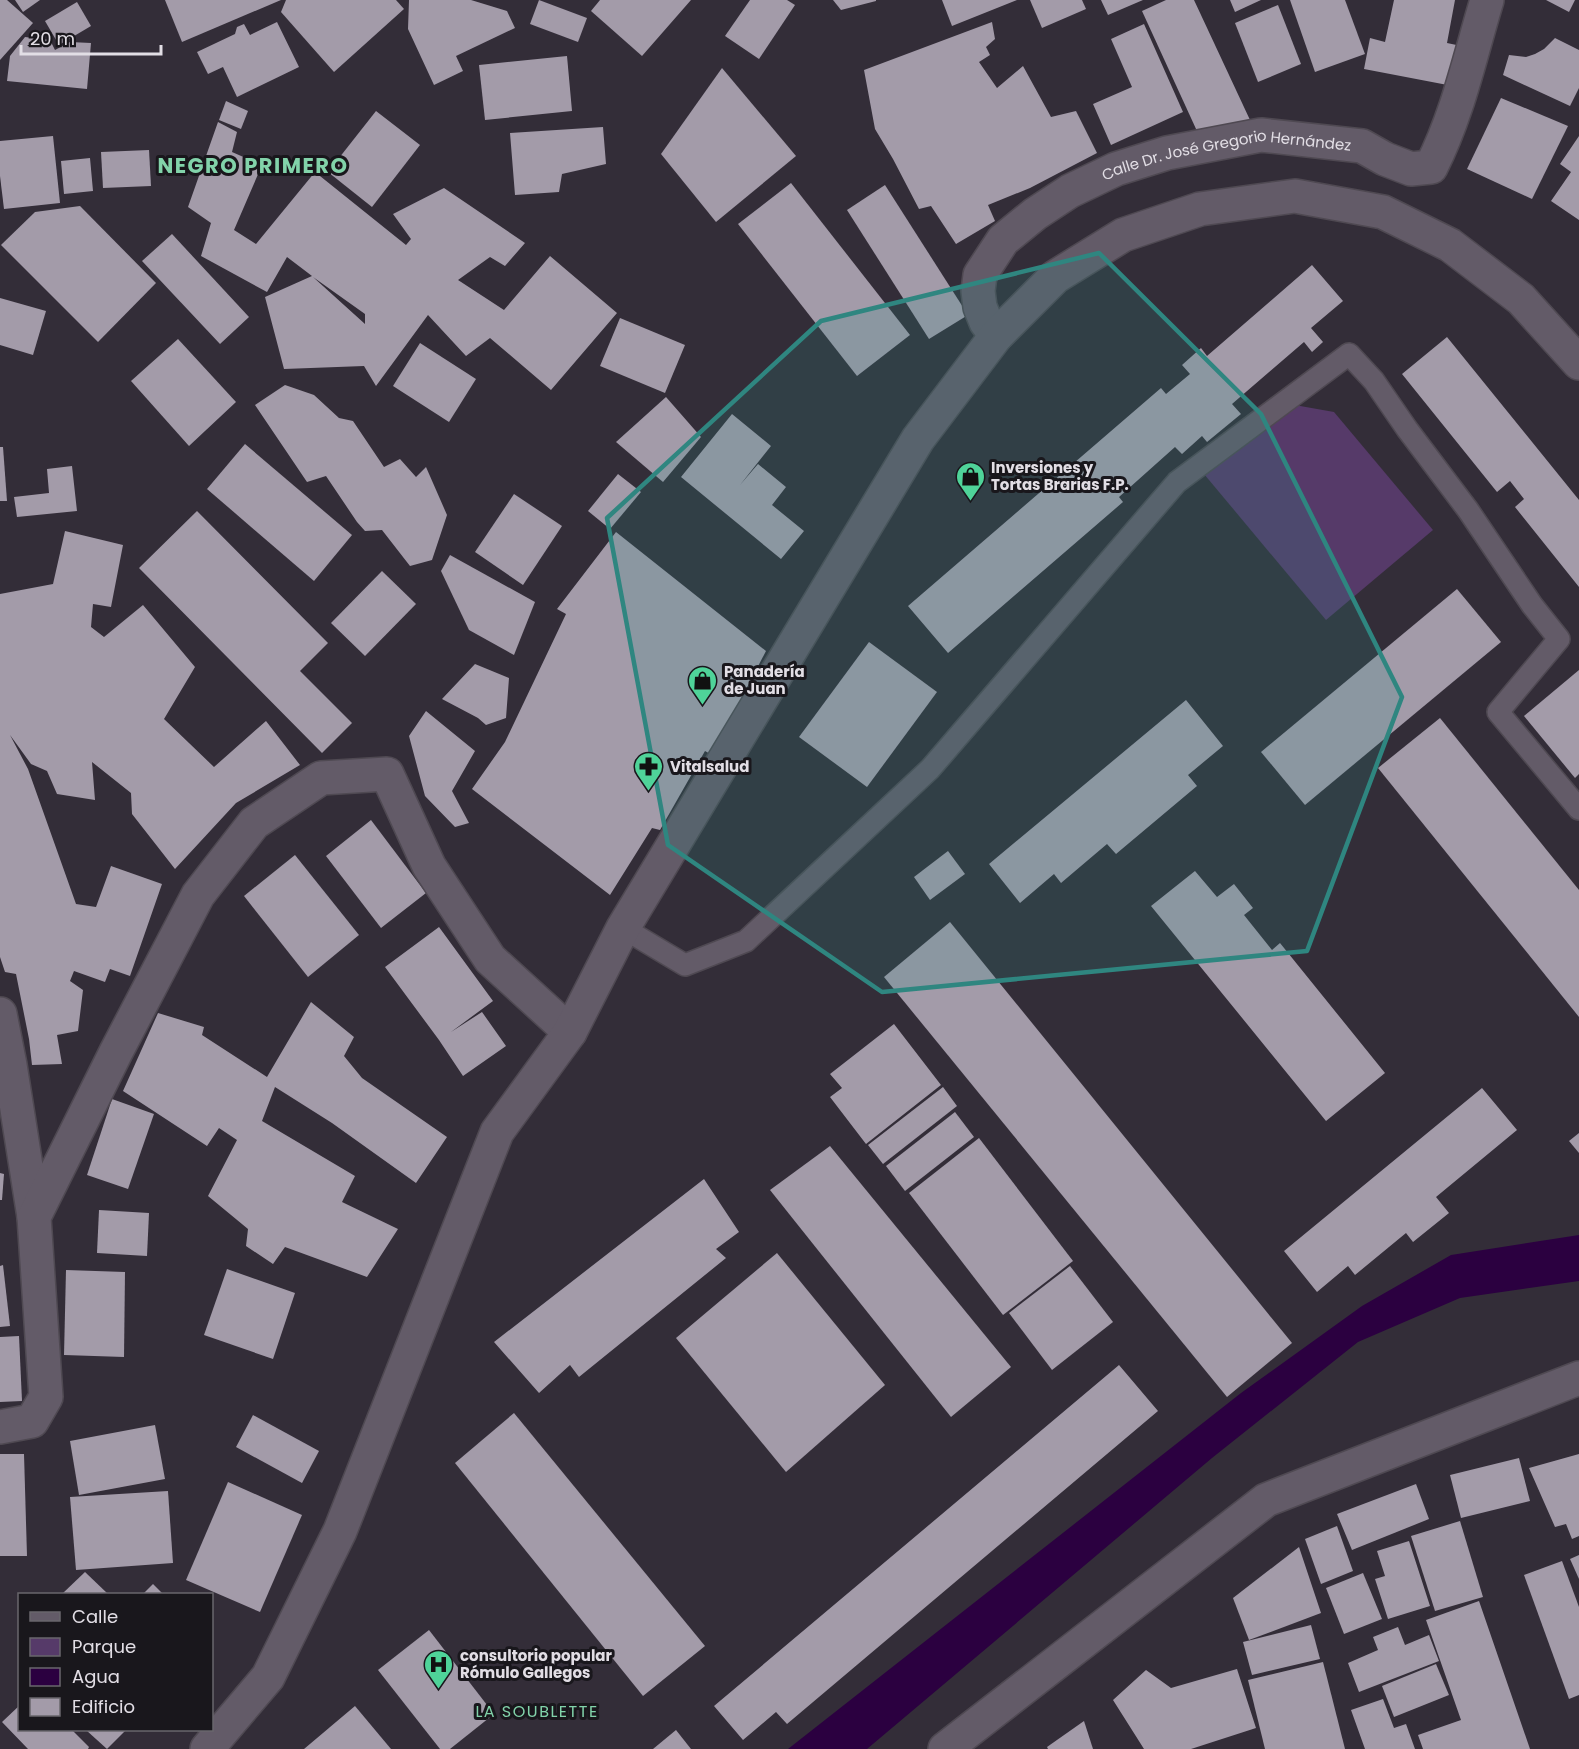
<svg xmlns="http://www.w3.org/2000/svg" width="1579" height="1749" viewBox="0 0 1579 1749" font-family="Poppins,sans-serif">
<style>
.green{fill:#563a69}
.water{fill:#2b0040}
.building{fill:#a39ba9;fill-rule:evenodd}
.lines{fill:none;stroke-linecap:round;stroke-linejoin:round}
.service-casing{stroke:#4f4952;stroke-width:24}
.minor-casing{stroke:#4f4952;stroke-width:36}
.service{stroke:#635b68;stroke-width:21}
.minor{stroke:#635b68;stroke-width:33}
.marked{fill:#2f8680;fill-opacity:0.2;stroke:#2f8680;stroke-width:4.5;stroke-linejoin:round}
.labels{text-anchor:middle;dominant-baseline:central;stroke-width:6;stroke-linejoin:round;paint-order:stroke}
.street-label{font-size:15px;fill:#e2dee5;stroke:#19171c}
.poi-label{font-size:15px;font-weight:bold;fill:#e2dee5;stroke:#19171c;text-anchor:start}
.neighbourhood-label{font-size:16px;letter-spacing:1.5px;fill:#82d3aa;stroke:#19171c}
.district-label{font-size:21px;font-weight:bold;letter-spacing:1.5px;fill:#82d3aa;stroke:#19171c}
</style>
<rect width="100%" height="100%" fill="#332d38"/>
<path class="green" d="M1289 404 1334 412 1433 530 1326 620 1204 474Z"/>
<path class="water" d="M1579 1235V1281L1460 1298 1358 1342 1212 1458 867 1749H788L1241 1393 1362 1306 1451 1255Z"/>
<g class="building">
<path d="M0 0H7L33 23 0 60Z"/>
<path d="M15 0H40L23 12Z"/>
<path d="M165 0H281L182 42Z"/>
<path d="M286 0H396L404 9 334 72 281 12Z"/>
<path d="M409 0H471L507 11 515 28 456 56 463 71 434 85 408 29Z"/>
<path d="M539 0 587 18 578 42 530 24Z"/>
<path d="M600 0H691L642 56 591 11Z"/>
<path d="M750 0H787L795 5 759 59 725 36Z"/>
<path d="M833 0H876V1L841 10Z"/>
<path d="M942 0H1017L952 26Z"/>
<path d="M1030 0H1082L1086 9 1042 28Z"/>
<path d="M1101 0H1143L1108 15Z"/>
<path d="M1166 0H1194L1250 120 1202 142 1142 11Z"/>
<path d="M1230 0H1261L1235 12Z"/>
<path d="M1290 0H1345L1365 54 1315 72Z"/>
<path d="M1394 0H1455L1447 43 1466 47 1458 87 1364 69 1370 38 1385 42Z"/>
<path d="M1546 0H1575L1569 12Z"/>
<path d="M77 2 91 26 59 45 45 21Z"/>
<path d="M1278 5 1301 64 1258 82 1235 23Z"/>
<path d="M277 22 299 67 237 97 223 67 208 74 197 52 235 34 237 27 244 24 250 35Z"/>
<path d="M992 22 995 39 986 47 990 55 979 62 997 88 1023 66 1051 117 1076 111 1097 153 1030 188 988 205 995 221 956 244 931 206 919 209 893 159 875 129 864 70Z"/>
<path d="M1144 24 1183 112 1111 145 1093 104 1132 87 1111 39Z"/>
<path d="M25 37 50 40 55 50 70 42 91 43 87 89 7 81 10 56Z"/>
<path d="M1555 38 1579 50V88L1570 106 1503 75 1509 55 1526 57 1535 54 1544 49Z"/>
<path d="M567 56 572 111 485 120 479 65Z"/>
<path d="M722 68 796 156 716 222 661 154Z"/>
<path d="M1501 98 1568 126 1532 199 1467 169Z"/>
<path d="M226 101 248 111 241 129 219 120Z"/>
<path d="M376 111 420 145 372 207 328 172Z"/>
<path d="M218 122 237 132 232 152 262 165 234 230 256 244 315 172 406 245 411 239 393 214 444 188 525 243 505 266 490 257 458 280 504 310 550 256 617 313 551 390 490 338 466 356 428 315 376 386 364 366 284 369 265 297 312 276 287 257 267 292 201 256 211 223 188 207ZM313 277 365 314V324Z"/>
<path d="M603 127 606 164 562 174 559 192 515 195 510 133Z"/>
<path d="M53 136 60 203 4 209 0 176V141Z"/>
<path d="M1579 136V220L1551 201 1571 172 1560 164Z"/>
<path d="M149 150 151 186 103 188 101 152Z"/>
<path d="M90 158 93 191 64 194 61 161Z"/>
<path d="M791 183 910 335 857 376 738 224Z"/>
<path d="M885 185 968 315 929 339 847 210Z"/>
<path d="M80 206 156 283 98 342 1 245 35 212Z"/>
<path d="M172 234 249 317 220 344 142 261Z"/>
<path d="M1312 265 1343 301 1311 328 1323 342 1312 352 1304 342 1232 404 1241 414 1207 442 1202 436 1182 454 1175 447 1119 497 1123 502 948 653 908 606 1161 388 1166 394 1190 374 1182 365 1201 348 1207 356Z"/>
<path d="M0 298 46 311 33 355 0 345Z"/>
<path d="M620 318 685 345 665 393 600 366Z"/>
<path d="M1447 337 1579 500V587L1515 507 1524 499 1510 481 1497 492 1402 374Z"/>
<path d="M178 339 236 402 189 446 131 381Z"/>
<path d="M420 343 476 379 449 422 393 386Z"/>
<path d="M285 385 314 395 339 418 353 421 384 467 400 459 416 477 426 467 447 515 432 560 410 566 382 530 365 531 357 522 326 476 307 482 255 405Z"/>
<path d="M666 397 701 437 663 482 616 442Z"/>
<path d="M732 414 771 446 740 485 758 464 786 487 772 505 804 531 781 559 681 477Z"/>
<path d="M245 444 352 535 314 581 207 489Z"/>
<path d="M0 447H3L7 501H0Z"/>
<path d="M72 466 77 511 17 517 14 497 49 493 47 469Z"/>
<path d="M618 474 641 492 610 529 588 511Z"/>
<path d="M514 494 562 526 523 585 475 552Z"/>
<path d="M197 511 328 643 300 671 352 723 322 753 139 568Z"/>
<path d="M65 531 123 545 111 607 93 604 91 627 104 637 143 605 195 667 164 719 214 767 266 721 300 765 236 803 175 869 132 814 131 793 92 762 95 800 57 794 47 771 31 764 10 735 28 769 76 904 96 907 111 866 162 884 130 976 110 969 105 982 74 971 70 981 83 990 78 1031 57 1035 62 1064 32 1065 29 1039 16 974 5 972 0 957V594L53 584Z"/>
<path d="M616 532 766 651 712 755 705 751 660 830 652 828 610 895 472 789 505 742 566 614 557 609Z"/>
<path d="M450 555 535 602 514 655 469 630 441 571Z"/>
<path d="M382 571 416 604 365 656 331 623Z"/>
<path d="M1457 589 1501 642 1305 805 1261 752Z"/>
<path d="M869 642 937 692 867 787 799 737Z"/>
<path d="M475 664 509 678 506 718 486 725 478 718 442 699Z"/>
<path d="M1579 670V774L1575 778 1524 716Z"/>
<path d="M1186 700 1223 746 1188 775 1197 786 1116 854 1107 844 1061 883 1054 874 1020 903 989 864Z"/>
<path d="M426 711 475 751 452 791 469 823 455 827 425 796 409 736Z"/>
<path d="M1440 718 1579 890V1017L1378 768Z"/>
<path d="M371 820 426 893 381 928 326 856Z"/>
<path d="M948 851 965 874 930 900 914 877Z"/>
<path d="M295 855 359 935 308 977 244 896Z"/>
<path d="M1195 871 1217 897 1234 884 1253 908 1244 915 1272 950 1280 943 1385 1073 1326 1121 1151 906Z"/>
<path d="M950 922 1292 1343 1227 1397 884 977Z"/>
<path d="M439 927 493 1001 451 1032 482 1012 506 1046 463 1076 439 1040 385 967Z"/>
<path d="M311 1002 354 1037 344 1056 362 1078 447 1137 416 1183 332 1123 275 1087 262 1121 355 1176 342 1202 398 1229 367 1277 285 1247 273 1264 246 1246 248 1229 208 1196 237 1140 219 1128 207 1146 123 1091 158 1013 204 1027 202 1035 267 1077Z"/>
<path d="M894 1024 941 1085 866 1144 830 1097 842 1088 830 1074Z"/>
<path d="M943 1087 957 1106 883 1164 868 1145Z"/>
<path d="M1482 1088 1517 1130 1436 1197 1449 1213 1413 1242 1406 1233 1355 1275 1348 1266 1317 1292 1284 1251Z"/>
<path d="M112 1099 154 1114 128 1189 87 1175Z"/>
<path d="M955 1112 974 1137 905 1191 886 1166Z"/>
<path d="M1579 1133V1153L1569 1141Z"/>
<path d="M979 1138 1073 1261 1003 1315 909 1193Z"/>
<path d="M830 1146 1011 1367 951 1417 770 1190Z"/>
<path d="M0 1173 4 1174 2 1200H0Z"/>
<path d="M704 1179 739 1232 716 1249 726 1258 579 1377 570 1365 539 1393 494 1342Z"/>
<path d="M99 1210 149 1213 147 1256 97 1253Z"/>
<path d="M777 1253 885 1385 786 1472 676 1338Z"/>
<path d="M3 1265 10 1326 0 1327V1266Z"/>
<path d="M1070 1266 1113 1322 1052 1370 1009 1313Z"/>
<path d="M227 1269 295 1293 273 1359 204 1335Z"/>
<path d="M66 1270 125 1272 124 1357 64 1355Z"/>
<path d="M19 1336 22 1401 0 1402V1337Z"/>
<path d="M1119 1365 1158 1411 787 1724 776 1712 743 1740 714 1706Z"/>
<path d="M514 1413 705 1646 643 1696 455 1463Z"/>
<path d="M253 1415 319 1451 302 1483 236 1447Z"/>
<path d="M155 1425 165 1479 79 1495 70 1441Z"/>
<path d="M0 1454H24L27 1556H0Z"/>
<path d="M1579 1454V1536L1572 1539 1566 1524 1555 1527 1529 1468Z"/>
<path d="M1519 1458 1530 1501 1461 1518 1450 1475Z"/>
<path d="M228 1482 302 1515 260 1612 186 1580Z"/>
<path d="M1416 1484 1429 1519 1352 1550 1337 1514Z"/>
<path d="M168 1491 173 1563 76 1570 70 1497Z"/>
<path d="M1460 1521 1483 1597 1435 1611 1411 1536Z"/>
<path d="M1337 1526 1353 1571 1321 1584 1305 1539Z"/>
<path d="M1409 1541 1430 1606 1388 1619 1375 1579 1385 1576 1377 1551Z"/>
<path d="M1299 1547 1321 1613 1249 1640 1233 1598Z"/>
<path d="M1579 1555V1579L1570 1559Z"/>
<path d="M1562 1561 1579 1607V1695L1569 1699 1524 1575Z"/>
<path d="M85 1572 108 1594H62Z"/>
<path d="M1363 1573 1382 1619 1344 1634 1326 1588Z"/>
<path d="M153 1584 163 1594H143Z"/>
<path d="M1479 1601 1530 1749H1423L1418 1735 1461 1720 1426 1620Z"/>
<path d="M1311 1625 1320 1659 1252 1675 1243 1642Z"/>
<path d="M1398 1627 1405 1645 1429 1635 1439 1661 1359 1692 1348 1663 1378 1650 1373 1637Z"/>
<path d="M429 1630 494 1714 450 1749H440L378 1670Z"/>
<path d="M1323 1662 1345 1749H1265L1248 1680Z"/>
<path d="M1436 1664 1449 1695 1394 1717 1382 1686Z"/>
<path d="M1237 1669 1256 1728 1191 1749H1144L1113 1700 1146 1670 1171 1688Z"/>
<path d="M1383 1699 1394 1728 1406 1724 1415 1749H1365L1351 1710Z"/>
<path d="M20 1705V1730H72L89 1747 88 1749H28L2 1722Z"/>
<path d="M355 1706 391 1749H304Z"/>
<path d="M1084 1721 1093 1749H1048L1047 1747Z"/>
<path d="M86 1730H126L107 1749Z"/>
<path d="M676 1730 691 1749H653Z"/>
</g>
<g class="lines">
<defs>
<path id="service" d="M623 928 685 965 746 941 930 769 1177 482 1349 354 1374 381 1407 429 1468 510 1532 605 1559 639 1498 712 1579 809"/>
<g id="minor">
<path id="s1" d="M996 336 986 322 980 307 978 291 980 275 1003 240 1035 214 1070 191 1116 169 1167 153 1261 135 1362 146 1385 159 1411 169 1431 167C1458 114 1470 56 1487 0"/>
<path d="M0 1014 10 1065 34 1217"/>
<path d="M0 1427 32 1421 46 1397 34 1217 116 1052 198 895 254 823 321 778 387 774 429 866 490 959 570 1032"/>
<path d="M207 1749 268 1677 340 1531 497 1132 570 1032 623 928 918 439 996 336 1055 277 1123 235 1200 209 1295 196 1383 212 1450 245 1521 299 1579 363"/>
<path d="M945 1749 1266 1500 1579 1378"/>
</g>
</defs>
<use href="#service" class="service-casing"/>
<use href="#minor" class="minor-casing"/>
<use href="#service" class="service"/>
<use href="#minor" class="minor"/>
</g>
<path class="marked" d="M1099 253 1261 414 1402 697 1307 951 882 992 668 845 607 518 821 321Z"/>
<defs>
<symbol id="shop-pin" viewBox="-11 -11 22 30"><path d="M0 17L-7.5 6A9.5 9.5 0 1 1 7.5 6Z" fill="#4fd399" stroke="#19171c"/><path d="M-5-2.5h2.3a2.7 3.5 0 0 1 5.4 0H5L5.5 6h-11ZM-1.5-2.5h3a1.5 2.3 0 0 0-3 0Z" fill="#111"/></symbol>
<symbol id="pharmacy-pin" viewBox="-11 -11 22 30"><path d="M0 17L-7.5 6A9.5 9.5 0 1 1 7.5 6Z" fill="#4fd399" stroke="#19171c"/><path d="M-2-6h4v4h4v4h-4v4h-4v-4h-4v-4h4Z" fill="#111"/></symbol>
<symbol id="hospital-pin" viewBox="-11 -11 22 30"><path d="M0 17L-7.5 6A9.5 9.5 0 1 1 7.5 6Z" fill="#4fd399" stroke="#19171c"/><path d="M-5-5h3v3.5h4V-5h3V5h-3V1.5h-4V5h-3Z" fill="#111"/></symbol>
</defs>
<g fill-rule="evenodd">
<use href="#shop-pin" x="954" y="460" width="33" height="45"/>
<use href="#shop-pin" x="686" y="664" width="33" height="45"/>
<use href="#pharmacy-pin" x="632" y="750" width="33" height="45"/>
<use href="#hospital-pin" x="422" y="1648" width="33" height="45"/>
</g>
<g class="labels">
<g class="street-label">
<text stroke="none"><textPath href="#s1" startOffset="354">Calle Dr. José Gregorio Hernández</textPath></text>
</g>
<g class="poi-label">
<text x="991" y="467">Inversiones y<tspan x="991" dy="17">Tortas Brarias F.P.</tspan></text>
<text x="724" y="671">Panadería<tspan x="724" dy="17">de Juan</tspan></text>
<text x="670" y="766">Vitalsalud</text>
<text x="460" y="1655">consultorio popular<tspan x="460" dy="17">Rómulo Gallegos</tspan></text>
</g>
<g class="neighbourhood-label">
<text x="537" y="1711">LA SOUBLETTE</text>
</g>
<g class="district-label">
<text x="253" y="165">NEGRO PRIMERO</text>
</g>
</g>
<rect x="18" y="1593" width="195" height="138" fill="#19171c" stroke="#69676c" stroke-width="1.5"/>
<rect x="30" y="1612" width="30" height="9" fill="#635b68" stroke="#69676c" stroke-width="1.5"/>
<text x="72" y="1623" font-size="18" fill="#e2dee5">Calle</text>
<rect x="30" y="1638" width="30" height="18" fill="#563a69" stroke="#69676c" stroke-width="1.5"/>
<text x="72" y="1653" font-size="18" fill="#e2dee5">Parque</text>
<rect x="30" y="1668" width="30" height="18" fill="#2b0040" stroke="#69676c" stroke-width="1.5"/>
<text x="72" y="1683" font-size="18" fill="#e2dee5">Agua</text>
<rect x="30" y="1698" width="30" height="18" fill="#a39ba9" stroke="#69676c" stroke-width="1.5"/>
<text x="72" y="1713" font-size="18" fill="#e2dee5">Edificio</text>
<path d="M21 45v9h140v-9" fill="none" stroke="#e2dee5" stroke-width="3"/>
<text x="30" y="45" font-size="18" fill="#e2dee5" stroke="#19171c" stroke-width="4.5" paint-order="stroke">20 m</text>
</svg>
